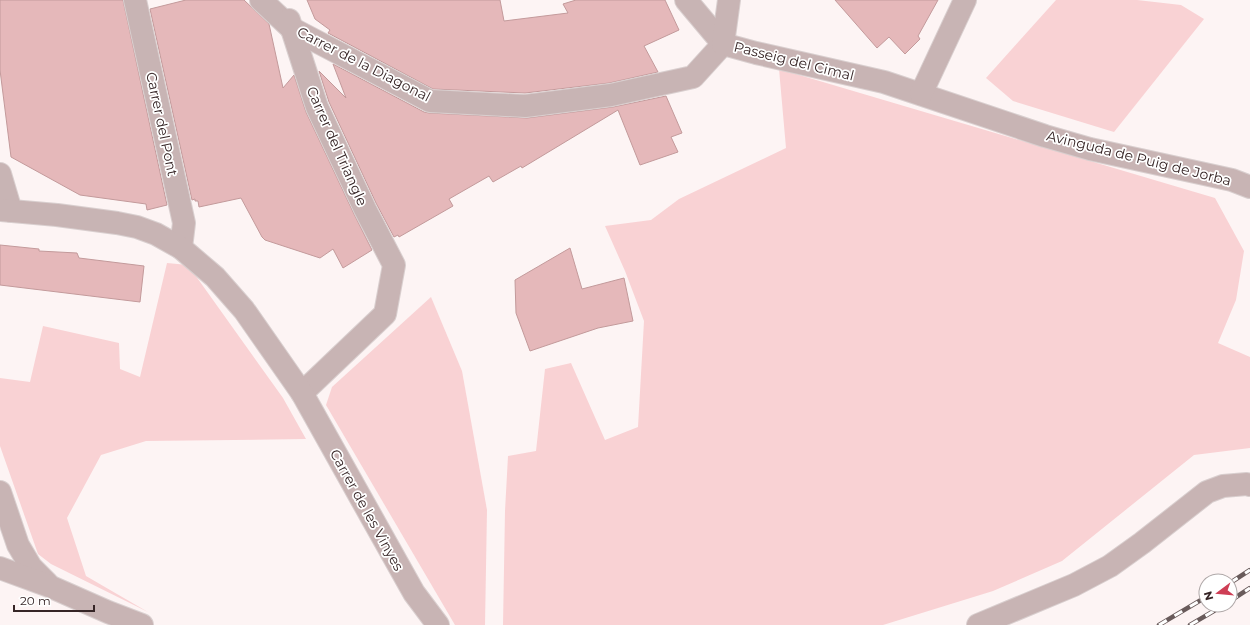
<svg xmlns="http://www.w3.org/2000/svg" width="1250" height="625" viewBox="0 0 1250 625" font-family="Montserrat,sans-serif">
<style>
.green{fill:#f9d2d4}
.building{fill:#e5b8ba;stroke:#c39a9b}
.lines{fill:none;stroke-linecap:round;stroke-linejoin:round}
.minor-casing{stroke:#d9cfcf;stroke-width:24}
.minor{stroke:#c8b4b4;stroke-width:22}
.rail-casing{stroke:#695b5b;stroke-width:4.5}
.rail{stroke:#fff;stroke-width:3;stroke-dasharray:9;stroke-linecap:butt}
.labels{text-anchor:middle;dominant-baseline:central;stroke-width:3.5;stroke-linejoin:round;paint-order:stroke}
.street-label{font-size:14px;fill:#362526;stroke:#fff}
</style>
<rect width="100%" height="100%" fill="#fdf4f4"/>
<g class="green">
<path d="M1056 0H1137L1181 5 1204 19 1114 132 1013 101 986 78Z"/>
<path d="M779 69 1215 198 1244 251 1236 300 1218 343 1250 357V448L1194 455 1062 561 993 591 883 625H503L505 511 508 456 536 451 545 369 571 363 605 440 638 427 644 321 625 271 605 226 651 220 679 199 786 148Z"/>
<path d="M167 263 188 265 283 398 306 439 146 441 101 455 67 518 86 576 148 612 51 564 38 554 0 446V378L30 382 43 326 119 343 120 369 140 377Z"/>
<path d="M431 297 462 371 487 510 485 625H455L326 405 332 387Z"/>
</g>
<g class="building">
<path d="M0 0H123L167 205 147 210 146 204 80 195 11 157 0 70Z"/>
<path d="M186 0H244L269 24 283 88 294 75 306 112 354 214 372 250 343 268 333 249 320 258 265 240 262 237 241 198 199 207 198 201H195V199L192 200 150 9Z"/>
<path d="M307 0H500L504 21 568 13 563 4 576 0H665L679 30 644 46 658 72 609 83 525 93 433 89 328 33 330 30 315 19Z"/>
<path d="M835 0H938L918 36 920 39 905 54 889 37 877 48Z"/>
<path d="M333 64 424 112 429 113 527 118 613 107 666 96 682 133 671 137 678 152 640 165 618 110 522 168 521 166 493 182 489 176 449 199 453 206 399 237 398 235 394 237 376 203 329 102 319 71 346 98Z"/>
<path d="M0 245 39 249V251L77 253 79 258 144 266 140 302 0 285Z"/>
<path d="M570 248 582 289 624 278 633 321 598 328 530 351 516 313 515 280Z"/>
</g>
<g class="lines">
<defs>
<g id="minor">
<path d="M135 0 184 223 181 248"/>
<path d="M261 0 291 28 430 101 525 106 611 95 693 77 723 44"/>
<path d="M686 0 723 44 756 53 884 82 1045 136 1090 149 1232 180 1250 187"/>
<path d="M289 20 317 107 365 209 394 265 385 314 302 393"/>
<path d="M723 44 729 0"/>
<path d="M921 94 965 0"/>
<path d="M0 174 11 211"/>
<path d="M0 210 57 215 117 223 137 227 156 234 181 248 215 277 244 310 302 393 414 593 438 625"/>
<path d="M0 492 18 545 31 567 47 583"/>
<path d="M0 568 49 586 108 612 142 625"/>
<path d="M978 625 1074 585 1110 566 1142 543 1207 492 1223 486 1247 484 1250 485"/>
</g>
</defs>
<use href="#minor" class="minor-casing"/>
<use href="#minor" class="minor"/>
<defs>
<g id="rail">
<path d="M1230 583 1250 570"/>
<path d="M1230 601 1250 588"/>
<path d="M1159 625 1206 597"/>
<path d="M1190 625 1224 605"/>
</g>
</defs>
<use href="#rail" class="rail-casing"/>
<use href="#rail" class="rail"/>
</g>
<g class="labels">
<g class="street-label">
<text transform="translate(794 61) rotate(14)">Passeig del Cimal</text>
<text transform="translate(364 64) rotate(27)">Carrer de la Diagonal</text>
<text transform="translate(162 124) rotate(78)">Carrer del Pont</text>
<text transform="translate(337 146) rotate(66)">Carrer del Triangle</text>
<text transform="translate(1139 158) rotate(14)">Avinguda de Puig de Jorba</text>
<text transform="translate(367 510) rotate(61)">Carrer de les Vinyes</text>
</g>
</g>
<g transform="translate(1218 593) rotate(254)"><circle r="19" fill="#ffffff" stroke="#afa8a8"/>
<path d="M0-3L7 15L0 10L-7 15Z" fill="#ce3e55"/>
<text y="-6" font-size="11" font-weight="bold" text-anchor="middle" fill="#362526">N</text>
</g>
<path d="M14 605v6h80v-6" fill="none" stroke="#362526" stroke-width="2"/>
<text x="20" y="605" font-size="12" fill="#362526" stroke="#ffffff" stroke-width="3" paint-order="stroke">20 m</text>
</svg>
